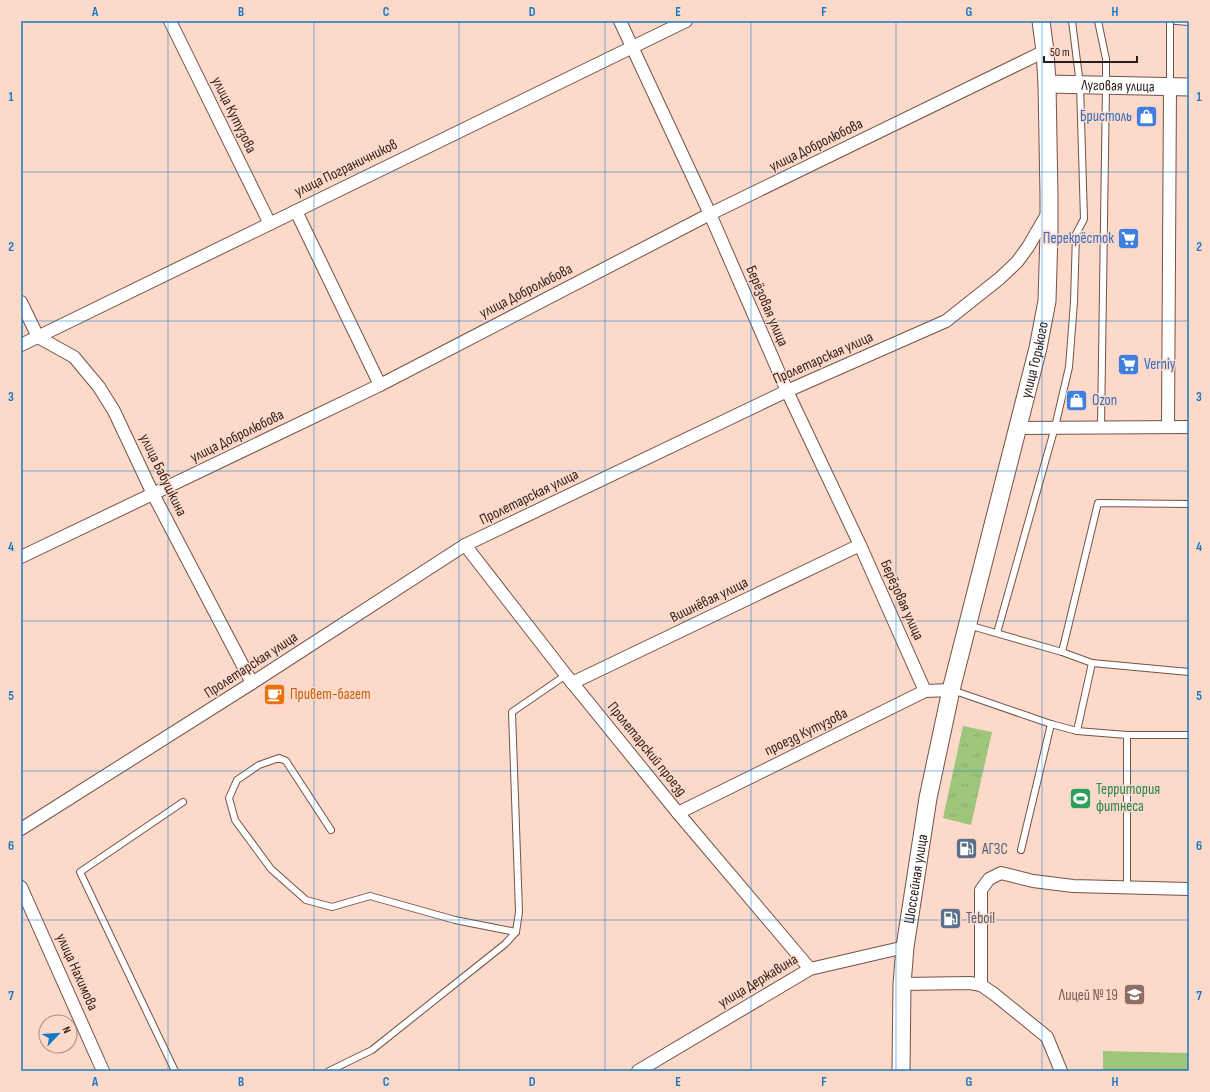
<svg xmlns="http://www.w3.org/2000/svg" width="1210" height="1092" viewBox="0 0 1210 1092" font-family="'Sofia Sans Condensed',sans-serif">
<style>
.park{fill:url(#park-tufts)}
.pitch{fill:#9ec67b}
.lines{fill:none;stroke-linecap:round;stroke-linejoin:round}
.lane-casing{stroke:#725347;stroke-width:8}
.street-casing{stroke:#725347;stroke-width:14}
.secondary-casing{stroke:#725347;stroke-width:19}
.lane{stroke:#fff;stroke-width:6}
.street{stroke:#fff;stroke-width:12}
.secondary{stroke:#fff;stroke-width:17}
.grid{fill:none;stroke:#1978c4;stroke-width:1;stroke-opacity:0.55}
.labels{text-anchor:middle;dominant-baseline:central;stroke-width:3;stroke-linejoin:round;paint-order:stroke}
.street-label{font-size:15px;fill:#2b1e19;stroke:#fdd9ca}
.shop-label{font-size:15px;fill:#366cbe;stroke:#fdd9ca;text-anchor:end}
.food-label{font-size:15px;fill:#c56008;stroke:#fdd9ca;text-anchor:start}
.leisure-label{font-size:15px;fill:#27864d;stroke:#fdd9ca;text-anchor:start}
.service-label{font-size:15px;fill:#4e5e75;stroke:#fdd9ca;text-anchor:start}
.education-label{font-size:15px;fill:#785e54;stroke:#fdd9ca;text-anchor:end}
.neatline{fill:none;stroke:#1978c4;stroke-width:1.5}
.grid-label{font-size:13px;text-anchor:middle;font-weight:bold;fill:#1978c4}
</style>
<defs>
<pattern id="park-tufts" width="24" height="20" patternUnits="userSpaceOnUse"><rect width="24" height="20" fill="#9ec67b"/><path d="M3 7l-1-3M5 7V3M7 7l1-3M15 17l-1-3M17 17v-4M19 17l1-3" fill="none" stroke="#88aa6a"/></pattern>
</defs>
<rect width="100%" height="100%" fill="#fdd9ca"/>
<path class="park" d="M963 726 992 732 971 825 943 818Z"/>
<path class="pitch" d="M1103 1051 1189 1053V1071H1103Z"/>
<g class="lines">
<defs>
<g id="lane">
<path d="M1098 21 1106 59V86L1101 427"/>
<path d="M1170 21V85"/>
<path d="M1176 21 1189 22"/>
<path d="M968 625 1062 652 1092 663 1189 672"/>
<path d="M997 633 1055 427 1069 367 1074 302 1076 234 1084 219 1080 85 1072 21"/>
<path d="M1062 652 1098 503 1189 504"/>
<path d="M952 690 1051 724 1077 731 1127 735H1189"/>
<path d="M1077 731 1092 663"/>
<path d="M331 830 286 761 279 758 259 765 237 780 229 798 235 820 271 869 306 900 332 907 370 896 455 920 516 932"/>
<path d="M1021 850 1051 724"/>
<path d="M1127 888V735"/>
<path d="M175 1071 80 872 183 802"/>
<path d="M329 1071 372 1050 505 944 516 932 519 912 512 712 566 675"/>
</g>
<g id="street">
<path d="M170 21 270 224"/>
<path d="M620 21 710 214 787 391 860 545 925 691"/>
<path d="M296 211 380 385"/>
<path d="M21 302 38 337 74 357 99 387 114 411 153 494 252 683"/>
<path d="M21 345 686 21"/>
<path d="M1168 427 1170 86"/>
<path d="M1017 428 1189 427"/>
<path d="M465 545 566 675 678 813 810 969"/>
<path d="M21 557 380 385 710 214 1045 51"/>
<path d="M572 683 860 545"/>
<path d="M678 813 925 691 951 690"/>
<path d="M21 829 252 683 465 545 787 391 946 321 999 279 1017 262 1028 247 1049 211"/>
<path d="M21 887 103 1071"/>
<path d="M902 984 970 983 981 985 994 994 1047 1037 1061 1071"/>
<path d="M981 985V890L989 879 1001 873 1033 881 1073 886 1189 889"/>
<path d="M638 1071 810 969 905 947"/>
</g>
<g id="secondary">
<path id="s1" d="M1047 84 1189 87"/>
<path id="s2" d="M901 1071 902 984 905 947 928 798 951 690 1038 348 1047 301 1049 232V196L1047 84 1045 51 1041 21"/>
</g>
</defs>
<use href="#lane" class="lane-casing"/>
<use href="#street" class="street-casing"/>
<use href="#secondary" class="secondary-casing"/>
<use href="#lane" class="lane"/>
<use href="#street" class="street"/>
<use href="#secondary" class="secondary"/>
</g>
<path class="grid" d="M168 21V1071M314 21V1071M459 21V1071M605 21V1071M751 21V1071M896 21V1071M1042 21V1071M21 172H1189M21 321H1189M21 471H1189M21 621H1189M21 771H1189M21 920H1189"/>
<defs>
<symbol id="shop-square" viewBox="-11 -11 22 22"><rect x="-9" y="-9" width="18" height="18" rx="4" fill="#3f7fe0" stroke="#fdd9ca"/><path d="M-5-2.5h2.3a2.7 3.5 0 0 1 5.4 0H5L5.5 6h-11ZM-1.5-2.5h3a1.5 2.3 0 0 0-3 0Z" fill="#fff"/></symbol>
<symbol id="supermarket-square" viewBox="-11 -11 22 22"><rect x="-9" y="-9" width="18" height="18" rx="4" fill="#3f7fe0" stroke="#fdd9ca"/><path d="M-6-5.5h2.5l.6 2H6L4.5 2H-2.5L-4.4-4H-6ZM-1.5 3.2a1.3 1.3 0 1 0 .1 0ZM3 3.2a1.3 1.3 0 1 0 .1 0Z" fill="#fff"/></symbol>
<symbol id="cafe-square" viewBox="-11 -11 22 22"><rect x="-9" y="-9" width="18" height="18" rx="4" fill="#e8710a" stroke="#fdd9ca"/><path d="M-5.5-4.5H6V0H3Q3 3.5 0 3.5H-2.5Q-5.5 3.5-5.5 0ZM3-3.2v2h1.7v-2ZM-6 4.5H4V6H-6Z" fill="#fff"/></symbol>
<symbol id="stadium-square" viewBox="-11 -11 22 22"><rect x="-9" y="-9" width="18" height="18" rx="4" fill="#2e9e5b" stroke="#fdd9ca"/><path d="M0-5a6.5 5 0 1 0 0 10a6.5 5 0 1 0 0-10ZM-3.5-1.8h7v3.6h-7Z" fill="#fff"/></symbol>
<symbol id="fuel-square" viewBox="-11 -11 22 22"><rect x="-9" y="-9" width="18" height="18" rx="4" fill="#5c6f8a" stroke="#fdd9ca"/><path d="M-5.5-6h7V0h2V4h1.3V-2.5L3-4.5l.8-.8L6-3V5H2.5V1h-1V6h-7ZM-4.2-4.7v3.2H.2V-4.7Z" fill="#fff"/></symbol>
<symbol id="school-square" viewBox="-11 -11 22 22"><rect x="-9" y="-9" width="18" height="18" rx="4" fill="#8d6e63" stroke="#fdd9ca"/><path d="M0-5L7-2L0 1L-7-2ZM-4 1L0 2.5L4 1V4Q0 6-4 4Z" fill="#fff"/></symbol>
</defs>
<g fill-rule="evenodd">
<use href="#shop-square" x="1134" y="104" width="25" height="25"/>
<use href="#supermarket-square" x="1116" y="226" width="25" height="25"/>
<use href="#supermarket-square" x="1116" y="352" width="25" height="25"/>
<use href="#shop-square" x="1064" y="388" width="25" height="25"/>
<use href="#cafe-square" x="262" y="682" width="25" height="25"/>
<use href="#stadium-square" x="1068" y="786" width="25" height="25"/>
<use href="#fuel-square" x="954" y="836" width="25" height="25"/>
<use href="#fuel-square" x="938" y="906" width="25" height="25"/>
<use href="#school-square" x="1122" y="982" width="25" height="25"/>
</g>
<g class="labels">
<g class="street-label">
<text stroke="none"><textPath href="#s1" startOffset="71">Луговая улица</textPath></text>
<text transform="translate(234 115) rotate(64)">улица Кутузова</text>
<text transform="translate(816 145) rotate(-26)">улица Добролюбова</text>
<text transform="translate(346 168) rotate(-26)">улица Пограничников</text>
<text transform="translate(526 291) rotate(-27)">улица Добролюбова</text>
<text transform="translate(767 306) rotate(67)">Берёзовая улица</text>
<text transform="translate(823 358) rotate(-24)">Пролетарская улица</text>
<text stroke="none"><textPath href="#s2" startOffset="726">улица Горького</textPath></text>
<text transform="translate(237 436) rotate(-26)">улица Добролюбова</text>
<text transform="translate(163 475) rotate(64)">улица Бабушкина</text>
<text transform="translate(529 497) rotate(-26)">Пролетарская улица</text>
<text transform="translate(709 600) rotate(-26)">Вишнёвая улица</text>
<text transform="translate(902 600) rotate(66)">Берёзовая улица</text>
<text transform="translate(251 665) rotate(-33)">Пролетарская улица</text>
<text transform="translate(806 732) rotate(-26)">проезд Кутузова</text>
<text transform="translate(647 749) rotate(51)">Пролетарский проезд</text>
<text stroke="none"><textPath href="#s2" startOffset="193">Шоссейная улица</textPath></text>
<text transform="translate(77 972) rotate(66)">улица Нахимова</text>
<text transform="translate(758 981) rotate(-31)">улица Державина</text>
</g>
<g class="shop-label">
<text x="1132" y="116">Бристоль</text>
<text x="1114" y="238">Перекрёсток</text>
<text x="1144" y="364" text-anchor="start">Verniy</text>
<text x="1092" y="400" text-anchor="start">Ozon</text>
</g>
<g class="food-label">
<text x="290" y="694">Привет-багет</text>
</g>
<g class="leisure-label">
<text x="1096" y="789">Территория<tspan x="1096" dy="17">фитнеса</tspan></text>
</g>
<g class="service-label">
<text x="982" y="849">АГЗС</text>
<text x="966" y="918">Teboil</text>
</g>
<g class="education-label">
<text x="1118" y="995">Лицей № 19</text>
</g>
</g>
<rect width="1210" height="1092" fill="none" stroke="#fdd9ca" stroke-width="44"/>
<g transform="translate(58 1034) rotate(65)"><circle r="19" fill="#fdd9ca" stroke="#a98e83"/>
<path d="M0-3L7 15L0 10L-7 15Z" fill="#1978c4"/>
<text y="-6" font-size="11" font-weight="bold" text-anchor="middle" fill="#2b1e19">N</text>
</g>
<path d="M1044 56v6h93v-6" fill="none" stroke="#2b1e19" stroke-width="2"/>
<text x="1050" y="56" font-size="12" fill="#2b1e19" stroke="#fdd9ca" stroke-width="3" paint-order="stroke">50 m</text>
<rect x="22" y="22" width="1166" height="1048" class="neatline"/>
<g class="grid-label">
<text x="95" y="16">A</text>
<text x="241" y="16">B</text>
<text x="386" y="16">C</text>
<text x="532" y="16">D</text>
<text x="678" y="16">E</text>
<text x="824" y="16">F</text>
<text x="969" y="16">G</text>
<text x="1115" y="16">H</text>
<text x="11" y="101">1</text>
<text x="1199" y="101">1</text>
<text x="11" y="251">2</text>
<text x="1199" y="251">2</text>
<text x="11" y="401">3</text>
<text x="1199" y="401">3</text>
<text x="11" y="551">4</text>
<text x="1199" y="551">4</text>
<text x="11" y="700">5</text>
<text x="1199" y="700">5</text>
<text x="11" y="850">6</text>
<text x="1199" y="850">6</text>
<text x="11" y="1000">7</text>
<text x="1199" y="1000">7</text>
<text x="95" y="1086">A</text>
<text x="241" y="1086">B</text>
<text x="386" y="1086">C</text>
<text x="532" y="1086">D</text>
<text x="678" y="1086">E</text>
<text x="824" y="1086">F</text>
<text x="969" y="1086">G</text>
<text x="1115" y="1086">H</text>
</g>
</svg>
